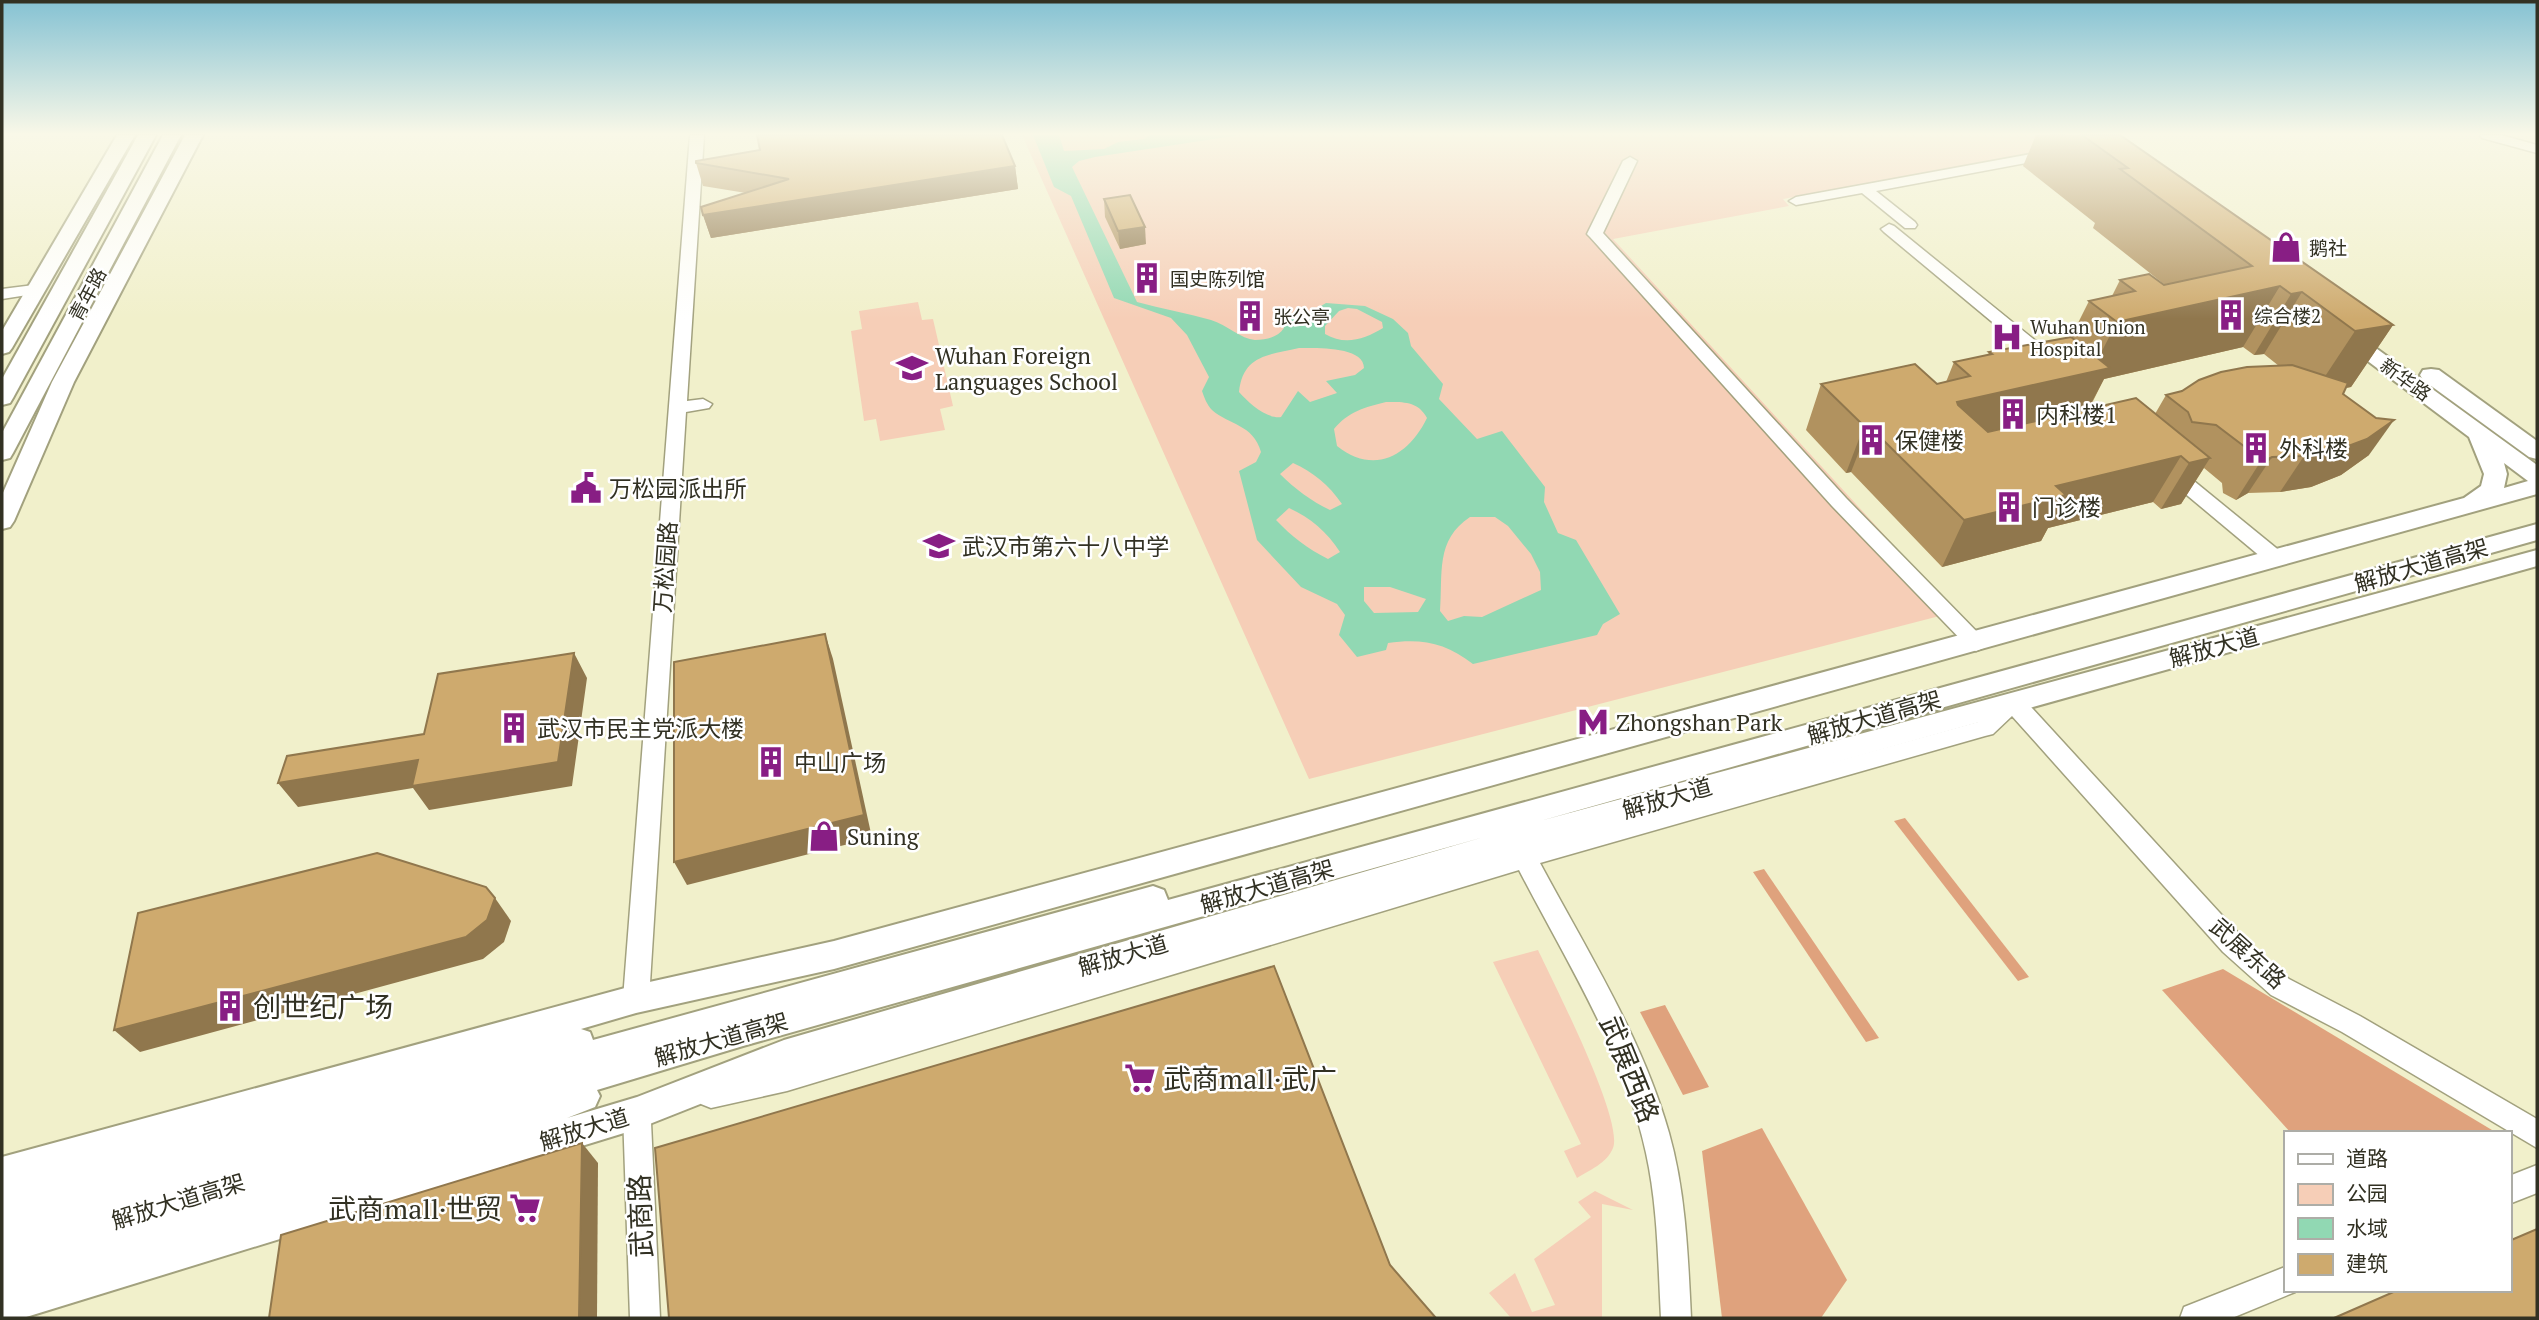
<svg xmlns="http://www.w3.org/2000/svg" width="2539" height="1320" viewBox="0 0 2539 1320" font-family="'PT Serif','Noto Sans SC',serif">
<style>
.green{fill:#f6ceb7}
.forest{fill:#dfa27d}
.water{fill:#91d8b3;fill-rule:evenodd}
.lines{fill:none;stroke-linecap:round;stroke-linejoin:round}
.minor-casing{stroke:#a2a17e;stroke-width:3}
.major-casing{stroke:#a2a17e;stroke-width:4}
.minor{fill:#fff;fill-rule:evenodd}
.major{fill:#fff;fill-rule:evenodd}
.wall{fill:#b1925f;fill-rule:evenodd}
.shaded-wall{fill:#90774d}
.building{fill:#ceaa6e;stroke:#90774d;stroke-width:2}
.labels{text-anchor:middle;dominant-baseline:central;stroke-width:5;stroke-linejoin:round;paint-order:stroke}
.far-poi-label{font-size:19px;fill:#323123;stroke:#fff;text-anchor:start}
.far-street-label{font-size:19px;fill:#323123;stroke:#fff}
.poi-label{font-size:23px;fill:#323123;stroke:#fff;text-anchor:start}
.street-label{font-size:23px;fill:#323123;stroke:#fff}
.near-poi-label{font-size:28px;fill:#323123;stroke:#fff;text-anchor:start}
.near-street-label{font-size:28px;fill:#323123;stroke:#fff}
</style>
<rect width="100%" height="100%" fill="#f1f0cb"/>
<g class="green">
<path d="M1022 135H2038L2058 149 1783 199 1789 206 1613 239 1955 612 1309 779Z"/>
<path d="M918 302 922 320 933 319 953 406 940 409 945 430 880 441 876 419 864 421 851 331 862 329 859 311Z"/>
<path d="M1538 950C1553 982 1624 1120 1613 1148 1607 1163 1590 1170 1577 1178L1564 1151 1581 1144 1493 962Z"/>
<path d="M1595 1191 1633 1210 1602 1204V1318H1511L1489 1293 1515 1273 1532 1312 1555 1305 1534 1259 1591 1217 1578 1202Z"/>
</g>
<g class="forest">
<path d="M1905 818 2029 977 2018 981 1894 821Z"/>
<path d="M1764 869 1879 1038 1866 1042 1753 872Z"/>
<path d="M2223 969 2497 1133H2291L2162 990Z"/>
<path d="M1665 1005 1709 1087 1683 1095 1640 1012Z"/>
<path d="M1762 1128 1847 1280 1821 1318H1722L1702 1151Z"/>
</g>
<path class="water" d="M1033 135H1059L1064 151 1104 149 1118 142 1144 139 1149 135H1240L1095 157 1079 161 1072 167 1137 302C1162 309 1187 313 1211 320 1227 325 1241 339 1255 340 1267 340 1278 337 1284 328L1283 321 1290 313 1311 312 1326 303 1365 306 1393 319 1408 333 1411 346 1443 384 1439 399 1477 439 1502 431 1545 487 1544 502 1558 533 1576 540 1620 614 1603 624 1597 635 1473 664C1446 643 1422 638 1388 643L1386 650 1357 657 1339 635 1345 615 1337 604 1301 587 1257 540 1239 471 1256 462 1261 452C1253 424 1229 425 1212 410 1207 405 1204 397 1202 391L1209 377 1187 335 1171 318 1114 298 1071 196 1054 187ZM1348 308 1357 309 1382 322 1383 328C1365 339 1345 346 1325 334V326L1339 311ZM1299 348C1316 348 1364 346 1364 368L1355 375 1326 381 1337 393 1310 402 1298 391 1281 417C1266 419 1249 403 1239 392 1243 355 1268 355 1299 348ZM1386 402C1403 402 1418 401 1427 418 1409 455 1375 476 1337 446L1334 429C1348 412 1365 407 1386 402ZM1293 463C1313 472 1329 485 1342 504L1330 510C1311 501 1295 489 1280 474ZM1289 508C1311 518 1327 532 1340 552L1328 559C1308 549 1291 536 1276 520ZM1470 517H1495L1508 526 1531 554 1540 572 1541 590 1482 617 1464 616 1448 621 1440 611C1443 574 1435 540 1470 517ZM1364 587H1390L1426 599 1418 612 1374 613 1364 601Z"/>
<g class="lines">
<defs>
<g id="minor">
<path d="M690 135H704L687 401 703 399 712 404 709 408 686 412 649 999 645 1007 636 1011 627 1007 623 999Z"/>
<path d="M2051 135H2065L2058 157 1876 191 1915 222 1917 225 1915 228H1905L1862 193 1796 205 1789 201 1796 197 2047 151Z"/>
<path d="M2480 135H2501L2537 145V153L2482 138Z"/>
<path d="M1630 157 1637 161 1603 233 1846 498 1983 638 1986 643 1983 648 1976 651 1969 648 1832 506 1590 237 1587 234 1623 161Z"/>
<path d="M1889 224 1894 226 2053 355 2055 362 2053 366H2041L2039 361 1884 232 1881 229Z"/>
<path d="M34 285 40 287 42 290 40 293 2 299V289Z"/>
<path d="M2171 466 2178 468 2281 552 2284 557 2281 562H2267L2164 476 2162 472Z"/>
<path d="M2013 694 2021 696 2241 936 2289 979 2360 1016 2537 1119V1148L2342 1032 2271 995 2223 952 2012 716 1993 734 1985 736 1540 863C1587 951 1642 1037 1669 1133 1686 1193 1688 1257 1691 1318H1661C1658 1263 1658 1207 1646 1153 1624 1051 1566 961 1519 870L787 1091 711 1108 701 1104 697 1095 701 1086 711 1082 787 1065 1510 852 1508 848 1512 841 1520 838 1528 841 1531 846 1978 722 2005 696Z"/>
<path d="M649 1097 659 1101 663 1110 659 1119 651 1122 660 1318H630L623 1113 627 1104Z"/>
<path d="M2537 1165V1193L2509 1204V1176Z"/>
<path d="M2285 1267V1290H2296L2295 1292 2232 1318H2180L2184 1307Z"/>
</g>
<g id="major">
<path d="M117 135H135L12 348 9 352 2 354V331Z"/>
<path d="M138 135H156L13 398 10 403 2 405V379Z"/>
<path d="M163 135H181L13 453 10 458 2 460V433Z"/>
<path d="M185 135H203L74 382 14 521 10 527 2 529V495L52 382Z"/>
<path d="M2344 328 2351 330 2537 465V494L834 969 636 1013 581 1029 590 1032 593 1040 1153 886 1164 890 1168 900 2537 524V540L1540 821 2537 550V566L1515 852 786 1070 637 1129 23 1318H2V1157L636 985 834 941 2464 498 2481 486 2484 474 2469 437 2337 338 2334 334 2337 330ZM2504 463 2528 481 2504 488 2507 474ZM1484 837 784 1040 637 1097 567 1118 595 1107 600 1096 597 1090 743 1046Z"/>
<path d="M2431 369 2439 370 2537 441V459L2529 457 2423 380 2420 375 2423 370Z"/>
</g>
</defs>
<use href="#minor" class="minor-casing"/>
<use href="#major" class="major-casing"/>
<use href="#minor" class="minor"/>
<use href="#major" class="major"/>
</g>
<g class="wall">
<path d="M2036 135H2120L2393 325 2351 387 2346 388 2343 394 2369 455 2341 475 2311 487 2280 492 2248 493 2236 500 2223 493 2222 483 2204 468 2181 504 2161 509 2153 502 2048 528 2041 541 1942 567 1851 472 1846 473 1806 430 1821 384H1937L1946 382 1954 362 1988 355 1989 352 2071 337 2089 301 2112 296 2120 280 2165 285 2093 228 2095 223 2023 166ZM2243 347 2254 355 2264 354 2279 366 2166 395 2155 414 2089 409 2104 379Z"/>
<path d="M696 163 1015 166 1018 189 711 238 703 215 746 193 703 186Z"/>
<path d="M1104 199 1146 244 1120 249 1105 217Z"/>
</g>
<g class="shaded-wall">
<path d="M1015 166 1018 189 711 238 703 215Z"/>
<path d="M1145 227 1146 244 1120 249 1118 231Z"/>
<path d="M2280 286 2243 347 2104 379 2086 413 1937 448 1957 402 2091 372 2117 322Z"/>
<path d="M2302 292 2264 354 2254 355 2291 294Z"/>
<path d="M2393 325 2351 387 2314 393 2355 331Z"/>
<path d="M2394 420 2369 455 2341 475 2311 487 2280 492 2304 456Z"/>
<path d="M1864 426H1869L1851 472 1846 473Z"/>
<path d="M2181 456 2153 502 2048 528 2041 541 1942 567 1964 520 2056 486Z"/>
<path d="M2272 457 2248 493 2236 500 2259 464Z"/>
<path d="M2210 458 2181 504 2161 509 2189 463Z"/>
<path d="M825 634 833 659 872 838 687 885 674 862Z"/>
<path d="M574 653 587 678 572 786 429 810 413 788 298 807 278 783 418 760Z"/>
<path d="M495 898 511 921 504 942 483 959 140 1052 114 1030Z"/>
<path d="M582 1143 598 1163 597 1318H579Z"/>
</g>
<g class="building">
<path d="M757 135H1002L1015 166 703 215 701 207 789 179 696 163V161L760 150Z"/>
<path d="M2082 135H2120L2393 325 2355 331 2302 292 2291 294 2280 286 2117 322 2089 301 2135 291 2120 280 2149 274 2164 285 2252 266 2120 169 2128 168Z"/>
<path d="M1130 195 1145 227 1118 231 1104 199Z"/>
<path d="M2071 337 2110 368 1957 402 1958 405 1988 432 2136 398 2210 458 2189 463 2181 456 2056 486 2066 495 1964 520 1869 426H1864L1821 384 1915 364 1937 384 1970 376 1954 362 1992 354 1989 352Z"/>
<path d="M2292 365 2348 383 2343 394 2376 418 2394 420 2367 439 2335 451 2304 456 2272 457 2259 464 2246 457 2245 447 2216 425 2192 422 2188 412 2166 395 2182 391 2199 380 2221 372 2247 367Z"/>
<path d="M825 634 864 815 674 862V662Z"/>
<path d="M574 653 558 762 412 786 418 760 278 783 287 756 424 734 438 674Z"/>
<path d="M377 853 486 887 495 898 487 920 466 937 114 1030 138 913Z"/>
<path d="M1274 966 1390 1265 1436 1318H669L655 1148Z"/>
<path d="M582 1143 579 1318H269L281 1235Z"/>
<path d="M2537 1229V1318H2334L2398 1290H2509V1241Z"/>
</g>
<linearGradient id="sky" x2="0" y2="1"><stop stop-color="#85c2d3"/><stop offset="0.42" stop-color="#f9f8e8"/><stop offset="1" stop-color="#f9f8e8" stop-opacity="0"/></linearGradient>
<rect width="2539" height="319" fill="url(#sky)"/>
<defs>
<symbol id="shop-bare" viewBox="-9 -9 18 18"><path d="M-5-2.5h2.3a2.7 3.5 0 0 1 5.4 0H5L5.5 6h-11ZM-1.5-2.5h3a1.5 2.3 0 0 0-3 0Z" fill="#881e84" stroke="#fff" stroke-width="2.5" paint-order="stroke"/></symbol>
<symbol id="building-bare" viewBox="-9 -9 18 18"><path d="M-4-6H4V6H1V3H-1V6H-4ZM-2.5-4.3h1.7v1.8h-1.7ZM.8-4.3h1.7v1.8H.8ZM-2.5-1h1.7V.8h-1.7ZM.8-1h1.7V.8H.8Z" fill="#881e84" stroke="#fff" stroke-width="2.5" paint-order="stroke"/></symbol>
<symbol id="hospital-bare" viewBox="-9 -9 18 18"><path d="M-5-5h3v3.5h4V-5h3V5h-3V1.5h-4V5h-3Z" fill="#881e84" stroke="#fff" stroke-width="2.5" paint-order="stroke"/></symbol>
<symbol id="school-bare" viewBox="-9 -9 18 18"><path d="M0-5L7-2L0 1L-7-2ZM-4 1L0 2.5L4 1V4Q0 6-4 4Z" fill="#881e84" stroke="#fff" stroke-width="2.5" paint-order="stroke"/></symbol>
<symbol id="civic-bare" viewBox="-9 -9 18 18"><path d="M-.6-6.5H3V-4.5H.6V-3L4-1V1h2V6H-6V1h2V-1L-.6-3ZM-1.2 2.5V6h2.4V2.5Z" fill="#881e84" stroke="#fff" stroke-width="2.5" paint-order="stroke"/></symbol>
<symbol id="metro-bare" viewBox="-9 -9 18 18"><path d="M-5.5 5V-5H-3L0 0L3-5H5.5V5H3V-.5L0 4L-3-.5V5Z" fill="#881e84" stroke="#fff" stroke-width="2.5" paint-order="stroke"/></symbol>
<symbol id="supermarket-bare" viewBox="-9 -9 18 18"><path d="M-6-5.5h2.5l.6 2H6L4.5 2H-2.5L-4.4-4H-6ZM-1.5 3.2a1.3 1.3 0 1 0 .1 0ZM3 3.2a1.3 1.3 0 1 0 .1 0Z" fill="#881e84" stroke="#fff" stroke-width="2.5" paint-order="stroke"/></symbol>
</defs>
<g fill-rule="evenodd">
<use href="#shop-bare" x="2264" y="225" width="44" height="44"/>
<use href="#building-bare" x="1125" y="256" width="44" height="44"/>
<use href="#building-bare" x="2209" y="293" width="44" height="44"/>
<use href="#building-bare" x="1228" y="294" width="44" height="44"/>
<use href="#hospital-bare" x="1985" y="315" width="44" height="44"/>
<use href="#school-bare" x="890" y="346" width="44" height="44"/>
<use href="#building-bare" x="1991" y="392" width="44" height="44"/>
<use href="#building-bare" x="1850" y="418" width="44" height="44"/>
<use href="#building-bare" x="2234" y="426" width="44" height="44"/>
<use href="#civic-bare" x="564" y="466" width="44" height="44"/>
<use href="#building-bare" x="1987" y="485" width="44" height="44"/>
<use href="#school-bare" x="917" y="524" width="44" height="44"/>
<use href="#metro-bare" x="1571" y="700" width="44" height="44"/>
<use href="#building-bare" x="492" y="706" width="44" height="44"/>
<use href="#building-bare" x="749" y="740" width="44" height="44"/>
<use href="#shop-bare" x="802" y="814" width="44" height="44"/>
<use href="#building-bare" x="208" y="984" width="44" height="44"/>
<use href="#supermarket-bare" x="1118" y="1056" width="44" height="44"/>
<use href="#supermarket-bare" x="503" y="1186" width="44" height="44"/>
</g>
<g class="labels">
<g class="far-poi-label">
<text x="2309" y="247">鹅社</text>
<text x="1170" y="278">国史陈列馆</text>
<text x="2254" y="315">综合楼2</text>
<text x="1273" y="316">张公亭</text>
<text x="2030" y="326">Wuhan Union<tspan x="2030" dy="22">Hospital</tspan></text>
</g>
<g class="far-street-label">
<text transform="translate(87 294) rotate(-62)">青年路</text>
<text transform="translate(2406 379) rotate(36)">新华路</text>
</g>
<g class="poi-label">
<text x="935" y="355">Wuhan Foreign<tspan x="935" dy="26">Languages School</tspan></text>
<text x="2036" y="414">内科楼1</text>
<text x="1895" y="440">保健楼</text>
<text x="2279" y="448">外科楼</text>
<text x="609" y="488">万松园派出所</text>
<text x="2032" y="507">门诊楼</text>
<text x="962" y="546">武汉市第六十八中学</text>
<text x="1616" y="722">Zhongshan Park</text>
<text x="537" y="728">武汉市民主党派大楼</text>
<text x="794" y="762">中山广场</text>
<text x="847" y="836">Suning</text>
</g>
<g class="street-label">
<text transform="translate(2421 565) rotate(-16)">解放大道高架</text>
<text transform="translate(665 567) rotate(-86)">万松园路</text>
<text transform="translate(2214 647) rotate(-15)">解放大道</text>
<text transform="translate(1874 717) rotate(-16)">解放大道高架</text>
<text transform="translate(1667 798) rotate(-16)">解放大道</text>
<text transform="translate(1267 886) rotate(-16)">解放大道高架</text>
<text transform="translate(2248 953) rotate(42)">武展东路</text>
<text transform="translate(1123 955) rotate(-16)">解放大道</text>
<text transform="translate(721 1039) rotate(-16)">解放大道高架</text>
<text transform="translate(584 1129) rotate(-17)">解放大道</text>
<text transform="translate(178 1201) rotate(-17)">解放大道高架</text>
</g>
<g class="near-poi-label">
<text x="253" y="1006">创世纪广场</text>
<text x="1163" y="1078">武商mall·武广</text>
<text x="502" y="1208" text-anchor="end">武商mall·世贸</text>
</g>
<g class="near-street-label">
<text transform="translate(1630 1069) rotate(68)">武展西路</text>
<text transform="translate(640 1216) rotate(-92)">武商路</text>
</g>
</g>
<rect width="2539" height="1320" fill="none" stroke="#323123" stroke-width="7"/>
<rect x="2284" y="1131" width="228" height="161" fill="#ffffff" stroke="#adada7" stroke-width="2"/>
<rect x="2298" y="1154" width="35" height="10" fill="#ffffff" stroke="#adada7" stroke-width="2"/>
<text x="2346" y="1166" font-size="21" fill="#323123">道路</text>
<rect x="2298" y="1184" width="35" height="21" fill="#f6ceb7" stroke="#adada7" stroke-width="2"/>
<text x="2346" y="1201" font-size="21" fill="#323123">公园</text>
<rect x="2298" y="1218" width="35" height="21" fill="#91d8b3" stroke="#adada7" stroke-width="2"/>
<text x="2346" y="1236" font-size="21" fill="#323123">水域</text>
<rect x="2298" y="1254" width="35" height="21" fill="#ceaa6e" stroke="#adada7" stroke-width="2"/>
<text x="2346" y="1271" font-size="21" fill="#323123">建筑</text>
</svg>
